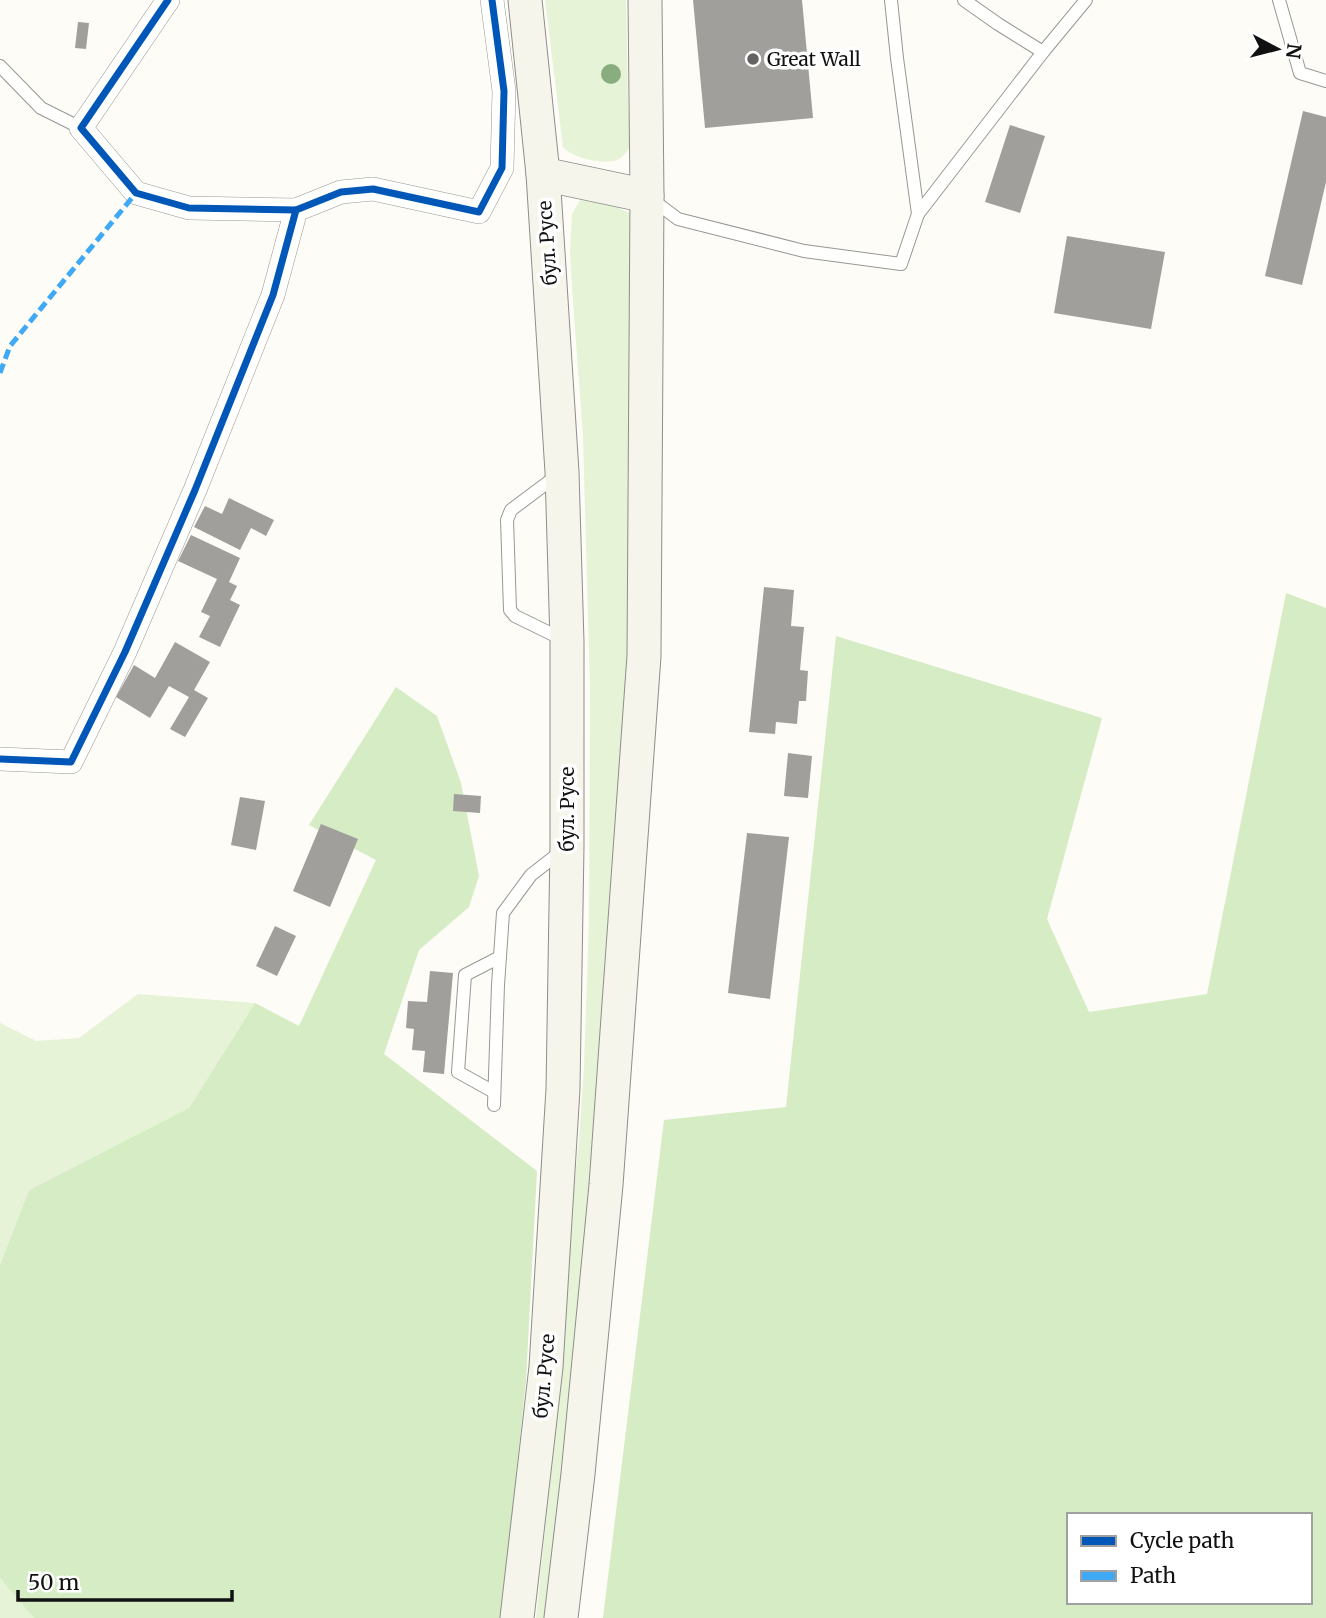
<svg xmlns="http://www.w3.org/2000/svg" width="1326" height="1618" viewBox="0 0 1326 1618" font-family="Merriweather,serif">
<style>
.green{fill:#e6f3d6}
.forest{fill:#d5ecc4;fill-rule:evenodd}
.building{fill:#a19f9c}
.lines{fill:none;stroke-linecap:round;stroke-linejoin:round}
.service-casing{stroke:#979795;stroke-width:14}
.minor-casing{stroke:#979795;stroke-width:24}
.secondary-casing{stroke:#8e8d8b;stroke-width:35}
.service{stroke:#fffffe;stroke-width:12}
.minor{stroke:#fffffe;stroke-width:23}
.secondary{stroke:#f6f5eb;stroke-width:33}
.quiet{stroke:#3fa9f5;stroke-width:5;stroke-dasharray:10 5;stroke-linecap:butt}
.cycleway-casing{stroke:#fff;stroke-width:11}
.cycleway{stroke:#0057b8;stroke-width:7}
.tree{fill:#89ad7f}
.poi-dot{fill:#646362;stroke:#fff;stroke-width:2.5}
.labels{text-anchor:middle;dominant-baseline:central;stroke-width:7;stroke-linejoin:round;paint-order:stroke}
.poi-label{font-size:19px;fill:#111;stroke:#fff;text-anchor:start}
.street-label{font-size:19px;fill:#111;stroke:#fff}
</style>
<rect width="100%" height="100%" fill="#fdfcf7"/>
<g class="green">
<path d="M545 0H626L628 104 631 146C627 151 624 156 619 159 604 166 573 158 563 147Z"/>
<path d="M580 200 612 205 632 214 634 551 607 1066 546 1618H536L557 1414 572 1210 579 1139 584 1068 589 920 590 690 583 436 572 288 570 251 572 214Z"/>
<path d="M138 994 255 1003 189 1108 29 1190 0 1265V1023L36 1041 79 1038Z"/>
<path d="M0 1578 33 1616 34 1618H0Z"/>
</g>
<g class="forest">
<path d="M1286 593 1326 608V1618H603L664 1120 786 1107 836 636 1102 718 1047 919 1089 1012 1207 994ZM1069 1515H1310V1602H1069Z"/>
<path d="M396 687 437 716 461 783 479 876 469 907 419 950 384 1054 537 1171 526 1380 501 1618H34L0 1578V1265L29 1190 189 1108 255 1003 299 1026 376 860 309 825Z"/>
</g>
<g class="building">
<path d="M693 0H802L813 118 705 128Z"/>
<path d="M78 22 89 23 86 49 75 48Z"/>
<path d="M1303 111 1326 117V182L1302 285 1265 276Z"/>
<path d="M1010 125 1045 136 1020 213 985 202Z"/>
<path d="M1067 236 1165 252 1151 329 1054 313Z"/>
<path d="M229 498 274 520 266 536 251 528 240 550 194 527 205 506 222 514Z"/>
<path d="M191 535 240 558 229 582 237 586 230 600 240 605 220 647 199 637 210 616 201 612 217 579 178 561Z"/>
<path d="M764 587 794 590 791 626 804 627 800 670 808 671 806 701H799L797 724 776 722 775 734 749 732Z"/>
<path d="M175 642 210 662 194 690 208 698 185 737 170 729 189 697 169 686 150 718 116 697 134 665 155 678Z"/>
<path d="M788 753 812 756 808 798 784 796Z"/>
<path d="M454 794 481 796 480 813 453 811Z"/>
<path d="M240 797 265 801 256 850 231 845Z"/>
<path d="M321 824 358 839 330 907 293 891Z"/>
<path d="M747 833 789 837 770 999 728 993Z"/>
<path d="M275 926 296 936 277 976 256 966Z"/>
<path d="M430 971 453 973 444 1074 423 1072 425 1051 412 1050 414 1029 406 1028 408 1001 427 1002Z"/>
</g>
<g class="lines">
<defs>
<g id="service">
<path d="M891 0 897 58 918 214"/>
<path d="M964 0 998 24 1043 52"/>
<path d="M1279 0 1300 73 1326 81"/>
<path d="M0 66 41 108 81 128"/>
<path d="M650 198 678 219 804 251 901 264 918 214 1043 52 1086 0"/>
<path d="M559 474 511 510 507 520 510 610 515 616 564 640"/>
<path d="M494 1092 458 1072 465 975 500 957"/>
<path d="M494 1105 498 985 503 913 531 875 563 850"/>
</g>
<g id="minor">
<path d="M168 0 81 128 136 193 189 208 296 210"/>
<path d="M0 759 71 762 125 652 195 490 273 295 296 210 341 192 373 189 479 212 502 168 504 91 492 0"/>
</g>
<g id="secondary">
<path d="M543 174 647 196"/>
<path d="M517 1618 546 1367 563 1089 567 846V642L562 472 543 174 525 0"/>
<path d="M561 1618 578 1474 606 1185 644 656 647 196 645 0"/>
</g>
</defs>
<use href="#service" class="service-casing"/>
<use href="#minor" class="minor-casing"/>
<use href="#secondary" class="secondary-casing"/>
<use href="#service" class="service"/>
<use href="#minor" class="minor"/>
<use href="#secondary" class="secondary"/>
<path class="quiet" d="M0 373 10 346 136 193"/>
<defs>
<g id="cycleway">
<path d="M168 0 81 128 136 193 189 208 296 210"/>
<path d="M0 759 71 762 125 652 195 490 273 295 296 210 341 192 373 189 479 212 502 168 504 91 492 0"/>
</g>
</defs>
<use href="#cycleway" class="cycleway-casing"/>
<use href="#cycleway" class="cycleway"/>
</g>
<circle class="tree" cx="611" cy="74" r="10"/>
<circle class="poi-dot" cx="753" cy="59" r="7"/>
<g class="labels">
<g class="poi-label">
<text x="767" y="59">Great Wall</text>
</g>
<g class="street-label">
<text transform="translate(547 243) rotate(-94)">бул. Русе</text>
<text transform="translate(567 809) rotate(-90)">бул. Русе</text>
<text transform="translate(544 1376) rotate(-85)">бул. Русе</text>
</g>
</g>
<rect x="1067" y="1513" width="245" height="91" fill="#ffffff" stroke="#a0a0a0" stroke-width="2"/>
<rect x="1081" y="1536" width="35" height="10" fill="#0057b8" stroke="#a0a0a0" stroke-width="2"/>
<text x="1130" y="1548" font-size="21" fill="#111111">Cycle path</text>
<rect x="1081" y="1571" width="35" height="10" fill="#3fa9f5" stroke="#a0a0a0" stroke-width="2"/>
<text x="1130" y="1583" font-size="21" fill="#111111">Path</text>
<g transform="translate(1277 49) rotate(97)" stroke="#ffffff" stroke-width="5" paint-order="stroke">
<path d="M0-5L12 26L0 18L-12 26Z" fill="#111111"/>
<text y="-10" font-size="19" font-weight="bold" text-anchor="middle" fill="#111111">N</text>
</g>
<path d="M18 1590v10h214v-10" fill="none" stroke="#111111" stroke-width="3.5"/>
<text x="28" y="1590" font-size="21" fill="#111111" stroke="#ffffff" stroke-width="5" paint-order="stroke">50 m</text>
</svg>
